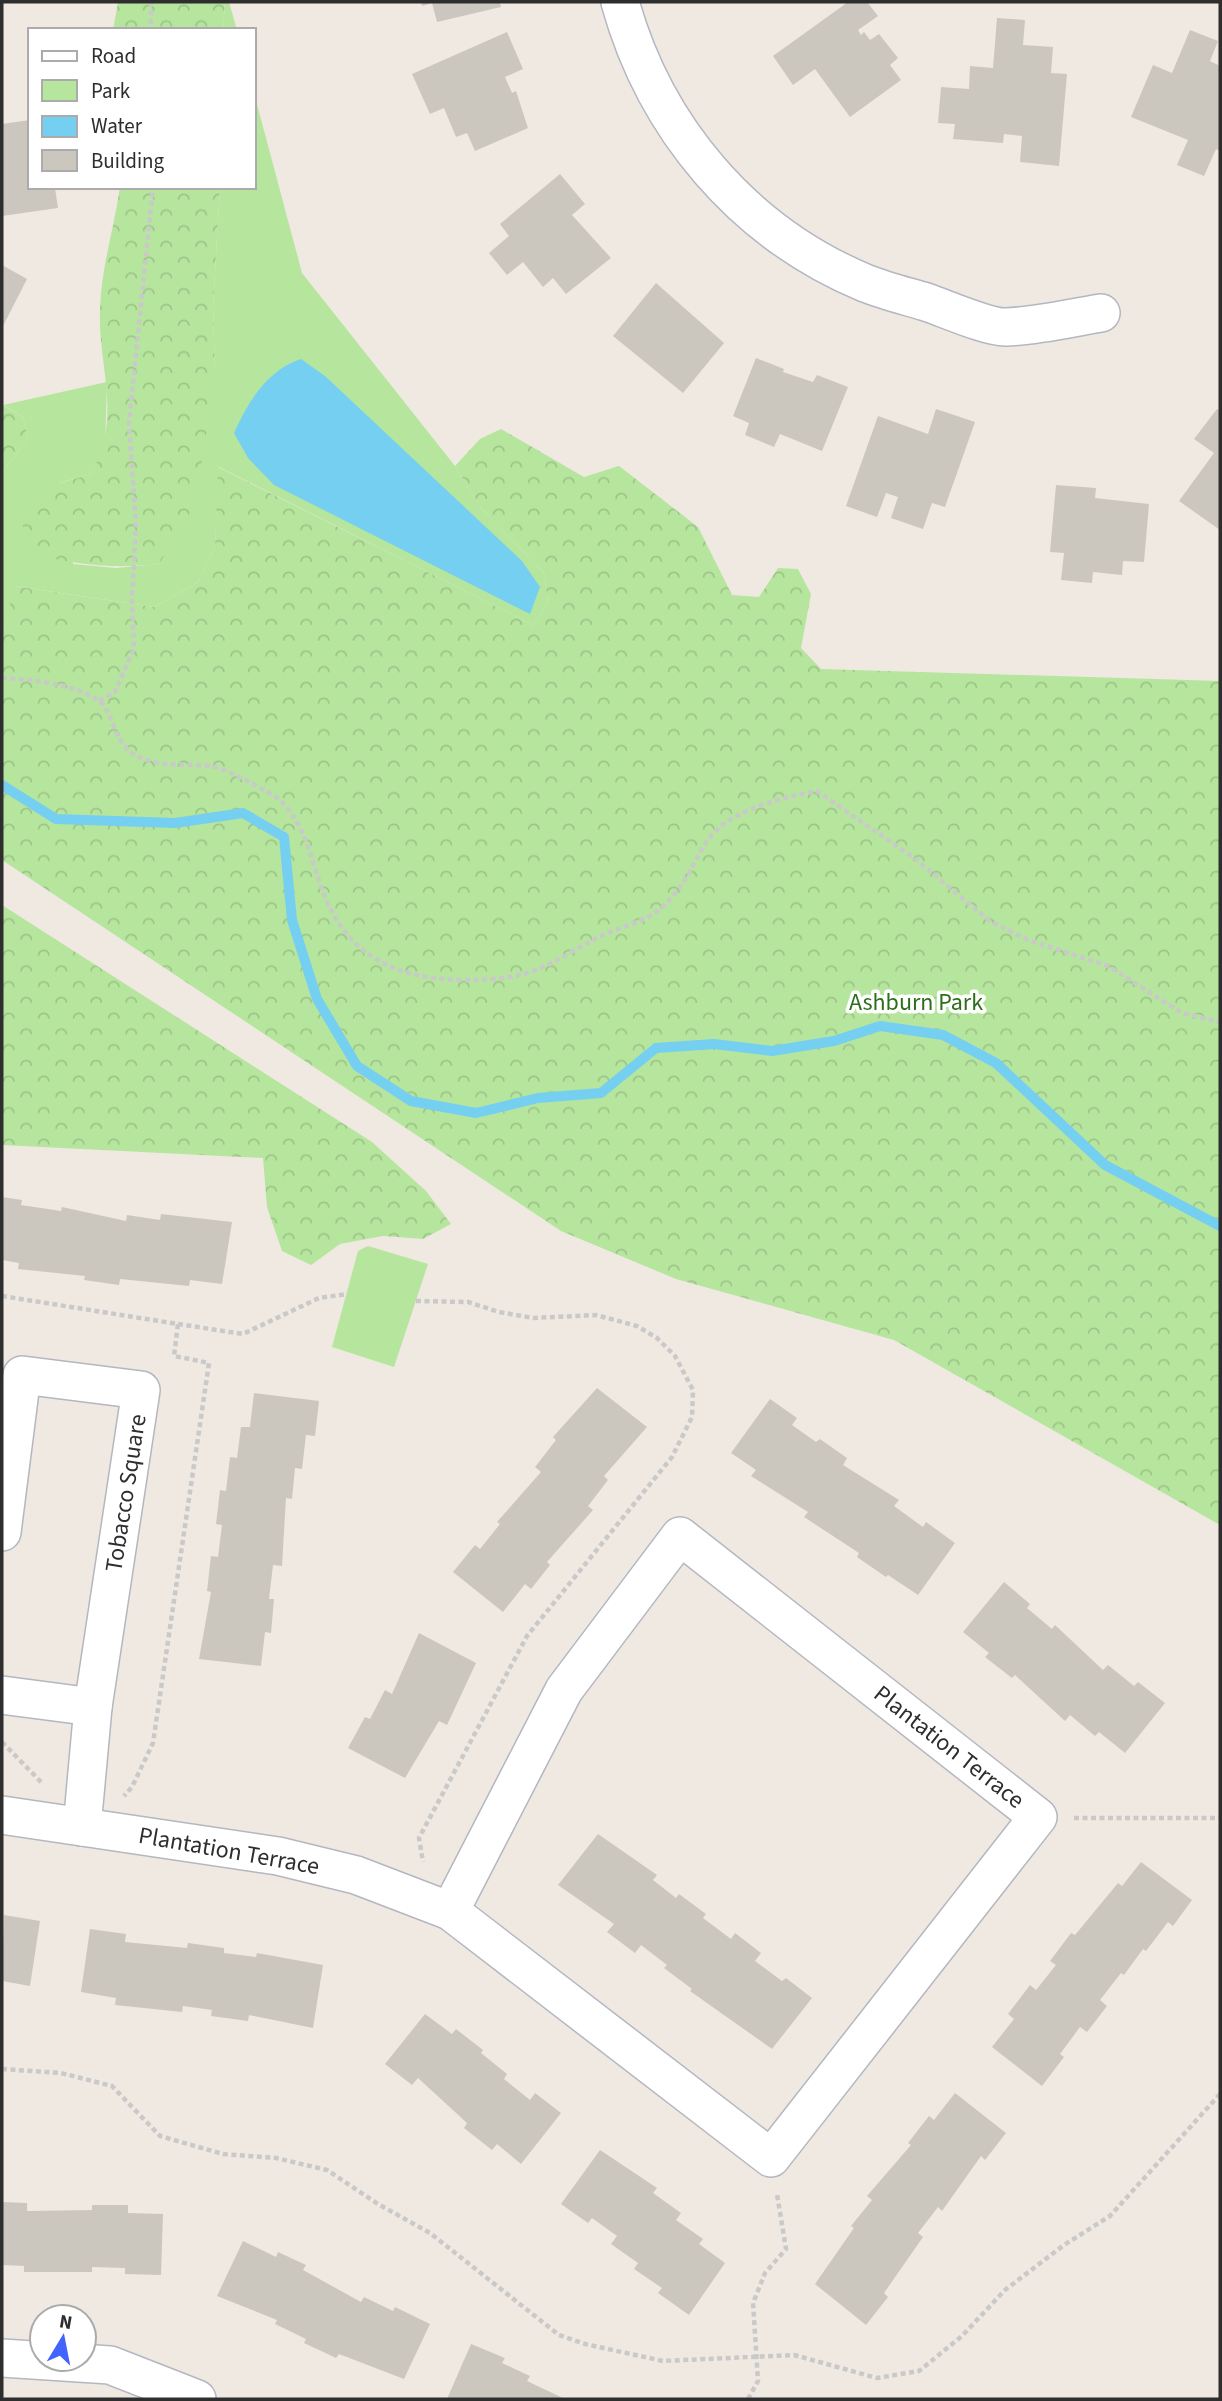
<svg xmlns="http://www.w3.org/2000/svg" width="1222" height="2401" viewBox="0 0 1222 2401" font-family="'Source Sans 3',sans-serif">
<style>
.green{fill:#b6e59e}
.forest{fill:url(#forest-crowns)}
.water{fill:#75cff0}
.lines{fill:none;stroke-linecap:round;stroke-linejoin:round}
.stream{stroke:#75cff0;stroke-width:10}
.building{fill:#cbc7bf}
.minor-casing{stroke:#b4b7c1;stroke-width:40}
.path{stroke:#c9c9c9;stroke-width:4.5;stroke-dasharray:5 3.5;stroke-linecap:butt}
.minor{stroke:#fff;stroke-width:37}
.labels{text-anchor:middle;dominant-baseline:central;stroke-width:7;stroke-linejoin:round;paint-order:stroke}
.park-label{font-size:24px;fill:#2c6e1b;stroke:#fff}
.street-label{font-size:24px;fill:#2e2e2e;stroke:#fff}
</style>
<defs>
<pattern id="forest-crowns" width="20" height="18" patternUnits="userSpaceOnUse" patternTransform="scale(1.75)"><rect width="20" height="18" fill="#b6e59e"/><path d="M2 6a3 3 0 1 1 6 0M12 15a3 3 0 1 1 6 0" fill="none" stroke="#9dc588"/></pattern>
</defs>
<rect width="100%" height="100%" fill="#efe9e1"/>
<g class="green">
<path d="M225 2H229L237 30H223Z"/>
<path d="M254 93 302 273 455 466 481 508 544 573 548 603 533 625 219 467 215 547 198 582 154 607 15 586 2 641V472L28 439 23 417 3 405 107 382 105 448 91 474 59 483 73 564 116 568 159 564 215 372 213 307 220 187H254Z"/>
<path d="M368 1246 428 1264 394 1367 332 1347 358 1251Z"/>
</g>
<g class="forest">
<path d="M118 2H225L223 30H113Z"/>
<path d="M120 187H220L213 307 215 372 199 483 187 521 159 564C112 569 78 565 33 554L22 523 28 501 60 483 91 474C123 416 98 369 100 310 101 268 114 229 120 187Z"/>
<path d="M2 405 23 417 28 439 2 472Z"/>
<path d="M501 429 584 477 619 466 698 527 732 595 759 597 778 568 798 569 811 594 801 648 821 669 1220 681V1525L894 1340 676 1279 561 1231 2 860V641L14 586 154 607 198 582 215 547 218 467 533 625 548 603 544 573 481 508 455 466 480 439Z"/>
<path d="M2 905 372 1142 426 1191 451 1224 423 1239 383 1236 340 1244 311 1265 282 1251 267 1207 263 1158 2 1145Z"/>
</g>
<path class="water" d="M301 359 325 376 522 561 540 587 530 614 274 485 248 458 234 433C248 402 267 370 301 359Z"/>
<g class="lines">
<path class="stream" d="M2 785 56 819 175 823 243 813 284 837 292 920 317 999 357 1066 411 1101 476 1113 538 1098 601 1093 656 1048 714 1044 772 1051 834 1041 880 1026 943 1035 996 1063 1105 1165 1220 1226"/>
</g>
<g class="building">
<path d="M421 2H500L501 7 437 22 432 3 422 6Z"/>
<path d="M848 2H867L878 16 858 30 861 35 864 32 870 40 879 34 898 58 890 65 901 80 850 117 815 69 793 85 773 56Z"/>
<path d="M997 18 1025 20 1023 45 1053 47 1051 73 1067 74 1059 166 1020 162 1022 136 1004 134 1003 143 953 139 955 124 938 123 941 87 969 89 970 66 993 68Z"/>
<path d="M1190 30 1218 41 1210 61 1220 66V151L1216 149 1204 176 1177 165 1188 140 1131 117 1153 65 1172 73Z"/>
<path d="M507 32 523 69 505 77 512 93 516 91 528 128 475 151 467 133 456 137 444 108 430 114 412 74Z"/>
<path d="M30 120V187L55 188 58 208 2 216V124Z"/>
<path d="M560 174 585 204 572 215 611 258 566 294 553 278 543 287 523 262 507 275 489 253 509 236 500 224Z"/>
<path d="M2 265 27 279 2 328Z"/>
<path d="M656 283 724 343 683 393 613 336Z"/>
<path d="M756 358 784 369 783 372 813 382 817 375 848 387 822 451 780 434 774 447 745 435 749 423 733 416Z"/>
<path d="M936 409 975 422 945 507 932 503 923 529 891 518 898 497 886 493 877 517 846 506 878 416 928 434Z"/>
<path d="M1217 409 1220 411V530L1179 501 1214 453 1194 439Z"/>
<path d="M1056 485 1096 488 1095 498 1149 504 1144 562 1123 561 1122 575 1093 572 1092 583 1061 580 1064 553 1050 552Z"/>
<path d="M2 1197 22 1200 21 1205 61 1211 62 1207 126 1221 127 1215 160 1220 161 1214 232 1222 222 1284 190 1280 189 1286 120 1279 119 1285 84 1280 85 1276 18 1269 19 1263 2 1260Z"/>
<path d="M597 1388 647 1427 604 1476 608 1480 588 1506 593 1510 547 1562 550 1565 531 1589 525 1584 503 1612 453 1572 475 1545 480 1549 500 1524 497 1522 541 1472 535 1467 556 1440 553 1437Z"/>
<path d="M254 1393 319 1401 315 1436 306 1435 302 1469 295 1468 292 1499 286 1498 282 1566 273 1565 269 1599H274L271 1633 265 1632 261 1666 199 1659 211 1592 207 1591 211 1556 218 1557 222 1525 216 1524 220 1490 226 1491 230 1457 237 1458 241 1427H250Z"/>
<path d="M770 1399 797 1418 792 1425 816 1442 820 1439 847 1458 843 1465 899 1500 894 1506 923 1527 926 1522 955 1543 918 1595 888 1575 886 1577 857 1557 859 1553 804 1517 808 1512 751 1476 756 1470 731 1453Z"/>
<path d="M1004 1582 1030 1604 1027 1608 1052 1629 1055 1625 1103 1670 1108 1665 1134 1686 1138 1682 1165 1703 1125 1753 1099 1732 1095 1736 1070 1715 1065 1721 1015 1675 1012 1678 985 1657 989 1653 963 1632Z"/>
<path d="M419 1633 476 1663 447 1725 439 1721 405 1778 348 1748 365 1717 370 1719 385 1690 392 1694Z"/>
<path d="M598 1834 657 1875 653 1880 676 1898 679 1894 706 1914 703 1918 731 1939 735 1933 761 1953 755 1961 782 1981 786 1978 812 1998 772 2049 690 1991 692 1989 664 1968 667 1965 641 1945 635 1953 607 1932 614 1924 558 1885Z"/>
<path d="M1141 1862 1192 1900 1173 1926 1168 1922 1146 1951 1143 1949 1124 1975 1121 1973 1100 2000 1107 2006 1087 2032 1080 2027 1060 2054 1064 2057 1042 2086 992 2047 1014 2019 1008 2014 1030 1985 1036 1990 1056 1965 1050 1961 1071 1933 1075 1935 1118 1883 1122 1886Z"/>
<path d="M4 1915 40 1921 30 1986 2 1981Z"/>
<path d="M90 1929 126 1934 125 1942 187 1948 188 1943 224 1948V1953L256 1957 257 1953 323 1965 313 2028 249 2015 248 2021 211 2016 212 2010 183 2006 182 2012 115 2005 116 1998 81 1992Z"/>
<path d="M425 2014 452 2034 456 2029 483 2050 481 2053 507 2074 504 2079 530 2100 535 2093 561 2113 521 2164 497 2144 492 2150 464 2128 467 2123 418 2078 412 2085 385 2064Z"/>
<path d="M955 2093 1006 2133 985 2160 981 2156 942 2211 938 2207 918 2233 923 2237 884 2293 888 2297 866 2325 815 2284 854 2228 851 2226 872 2200 867 2196 911 2145 908 2143 929 2116 934 2120Z"/>
<path d="M600 2150 657 2188 653 2193 681 2213 676 2220 703 2239 699 2244 725 2263 689 2315 658 2293 662 2288 634 2269 638 2263 611 2244 617 2236 592 2218 588 2223 561 2204Z"/>
<path d="M2 2202 27 2203V2211L92 2210V2205H128V2213L163 2214 161 2275 125 2274V2268L92 2267V2272H24V2266L2 2265Z"/>
<path d="M243 2241 276 2257 278 2252 306 2265 303 2270 361 2302 364 2297 393 2311 395 2307 430 2324 404 2379 339 2354 336 2358 304 2343 306 2339 275 2324 277 2320 217 2296Z"/>
<path d="M471 2344 505 2358 502 2363 530 2376 527 2381 565 2399H447Z"/>
</g>
<g class="lines">
<defs>
<g id="minor">
<path d="M620 2C655 128 743 232 865 283 885 291 906 296 926 302 944 308 989 328 1006 327 1037 326 1070 318 1101 313"/>
<path d="M2 1532 22 1375 141 1390 93 1707 2 1695"/>
<path d="M680 1536 1038 1817 771 2158 450 1911 564 1690Z"/>
<path d="M2 1815 278 1856 356 1875 450 1911"/>
<path d="M82 1827 93 1707"/>
<path d="M2 2358 110 2365 197 2399"/>
</g>
</defs>
<use href="#minor" class="minor-casing"/>
<g class="path">
<path d="M151 2V30"/>
<path d="M2 678C30 679 75 684 99 701 114 712 112 743 137 756 161 768 185 763 210 766 225 768 264 789 277 798 307 823 311 863 325 897 356 970 418 984 491 979 542 976 560 956 603 935 620 927 641 923 656 912 680 895 691 867 705 844 726 810 781 798 817 791L914 858 990 921 1028 940 1108 966 1182 1013 1220 1022"/>
<path d="M99 701 115 692 134 648 132 598 136 527 129 423 153 187"/>
<path d="M2 1296 178 1324 174 1356 209 1363 153 1743 132 1787 124 1796"/>
<path d="M416 1301 468 1302 499 1312 533 1318 596 1315 637 1326 657 1338 675 1356 693 1390 692 1417 672 1457 527 1636 419 1838 423 1862"/>
<path d="M178 1324 243 1334 319 1298 347 1294"/>
<path d="M2 1742 43 1784"/>
<path d="M1074 1818H1220"/>
<path d="M2 2069 61 2073 112 2086 160 2136 223 2154 276 2158 327 2170 378 2204 430 2233 559 2335 585 2344 663 2361 794 2355 877 2378 919 2371 962 2336 1005 2290 1064 2245 1110 2216 1220 2094"/>
<path d="M748 2399 758 2381 753 2303 765 2273 786 2249 777 2194"/>
</g>
<use href="#minor" class="minor"/>
</g>
<g class="labels">
<g class="park-label">
<text x="916" y="1002">Ashburn Park</text>
</g>
<g class="street-label">
<text transform="translate(126 1493) rotate(-81)">Tobacco Square</text>
<text transform="translate(949 1747) rotate(38)">Plantation Terrace</text>
<text transform="translate(229 1851) rotate(10)">Plantation Terrace</text>
</g>
</g>
<rect width="1222" height="2401" fill="none" stroke="#2e2e2e" stroke-width="7"/>
<rect x="28" y="28" width="228" height="161" fill="#ffffff" stroke="#ababab" stroke-width="2"/>
<rect x="42" y="51" width="35" height="10" fill="#ffffff" stroke="#ababab" stroke-width="2"/>
<text x="91" y="63" font-size="21" fill="#2e2e2e">Road</text>
<rect x="42" y="80" width="35" height="21" fill="#b6e59e" stroke="#ababab" stroke-width="2"/>
<text x="91" y="98" font-size="21" fill="#2e2e2e">Park</text>
<rect x="42" y="116" width="35" height="21" fill="#75cff0" stroke="#ababab" stroke-width="2"/>
<text x="91" y="133" font-size="21" fill="#2e2e2e">Water</text>
<rect x="42" y="150" width="35" height="21" fill="#cbc7bf" stroke="#ababab" stroke-width="2"/>
<text x="91" y="168" font-size="21" fill="#2e2e2e">Building</text>
<g transform="translate(63 2338) rotate(10)"><circle r="33" fill="#ffffff" stroke="#ababab" stroke-width="2"/>
<path d="M0-5L12 26L0 18L-12 26Z" fill="#4264fb"/>
<text y="-10" font-size="19" font-weight="bold" text-anchor="middle" fill="#2e2e2e">N</text>
</g>
</svg>
